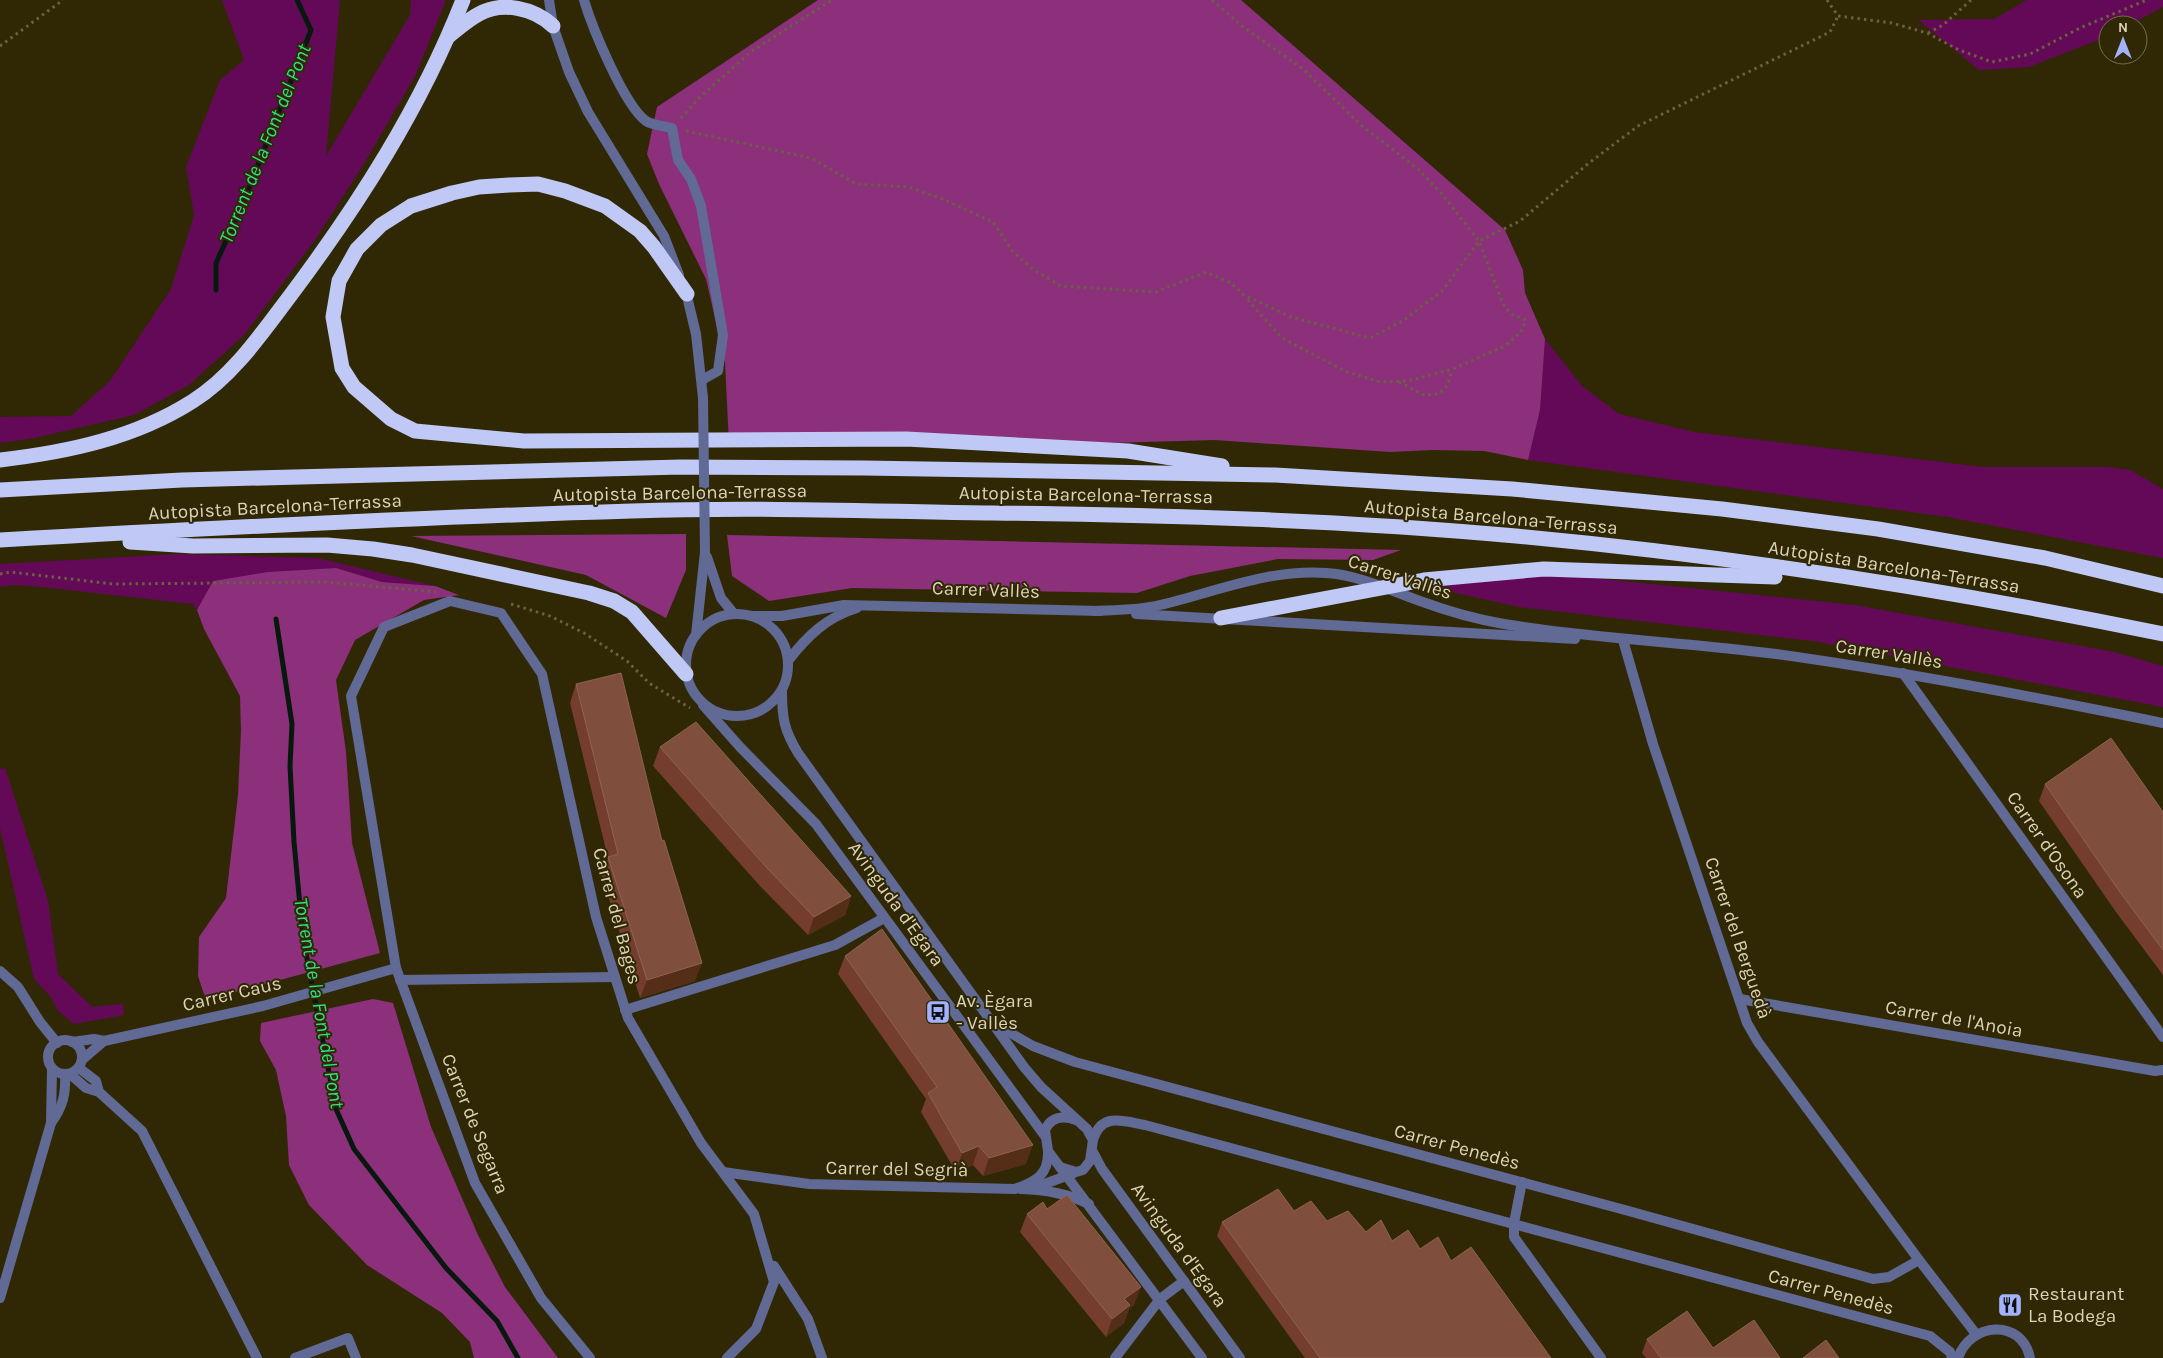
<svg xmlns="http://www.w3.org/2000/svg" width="2163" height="1358" viewBox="0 0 2163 1358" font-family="Karla,sans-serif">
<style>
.green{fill:#640957}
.forest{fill:#8c307c}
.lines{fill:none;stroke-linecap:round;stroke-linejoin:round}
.stream{stroke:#07180d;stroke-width:5}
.path{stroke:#69613f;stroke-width:3;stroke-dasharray:2.5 4;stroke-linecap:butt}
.pedestrian{stroke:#616995;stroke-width:10}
.minor{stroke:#616995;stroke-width:10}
.tertiary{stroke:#616995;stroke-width:10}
.motorway{stroke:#c0c9f5;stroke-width:15}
.tertiary-bridge{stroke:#616995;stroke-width:10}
.wall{fill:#743d2d}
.shaded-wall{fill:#542e17}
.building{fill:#7f4e3c;stroke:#8e634f}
.labels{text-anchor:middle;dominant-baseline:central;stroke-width:4;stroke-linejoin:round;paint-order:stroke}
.street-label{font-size:19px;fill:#dcd4b5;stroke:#302805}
.poi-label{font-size:19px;fill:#dcd4b5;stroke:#302805;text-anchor:start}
.water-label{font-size:20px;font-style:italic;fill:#30df88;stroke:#302805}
</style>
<rect width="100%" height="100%" fill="#302805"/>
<g class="green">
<path d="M222 0H340L326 156 410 15 411 0H446L415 76 365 162 317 237 244 335 189 385 134 415 34 438 0 443V417L71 416 110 381 171 289 194 215 186 167 220 80 244 60Z"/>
<path d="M2027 0H2163V7L2129 25H2108V36L2029 67 1979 70 1918 20 1994 19Z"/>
<path d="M1545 339 1582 386 1619 414 1694 432 1983 467H2109L2130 470 2163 489V558L1948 517 1528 460 1540 410Z"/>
<path d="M178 554 318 558 435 586 382 582 336 568 213 581 197 610 193 604 42 587 14 585 0 587V564Z"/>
<path d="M1554 574 1855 605 2114 652 2163 666V707L1813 641 1519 607 1429 587Z"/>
<path d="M5 768 48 901 58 974 92 1007 123 1004 124 1015 74 1024 57 1010 51 997 34 979 0 828V769Z"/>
</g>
<g class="forest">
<path d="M818 0H1241L1505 230 1523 270 1525 293 1545 339 1540 410 1528 460 1484 451 1433 450 1390 452 1214 440 1110 443 729 444 725 362 706 279 659 184 647 154 657 107Z"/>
<path d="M686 534V570L666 618 586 575 411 536Z"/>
<path d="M727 535 1401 550 1373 560 1278 559 1190 576 1137 593 852 588 769 601 732 576Z"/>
<path d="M336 568 382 582 435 586 459 595 424 600 355 640 336 680 346 752 352 843 380 953 206 1000 198 976 199 937 226 898 238 795 241 731 240 696 204 629 197 610 213 581 268 572Z"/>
<path d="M373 999 393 1003 431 1127 478 1235 505 1287 558 1358H474L470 1342 442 1313 367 1265 309 1205 289 1165 286 1116 276 1070 260 1041 261 1023Z"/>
</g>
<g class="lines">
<g class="stream">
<path d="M216 290V263L244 201 311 30 297 0"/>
<path d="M276 619 292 724 290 766 294 842 303 938 336 1109 354 1149 446 1268 497 1321 518 1358"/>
</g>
<g class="path">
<path d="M1212 0 1242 26 1303 69 1361 125 1418 169 1441 193 1479 241 1503 304 1511 314 1526 320 1521 332 1505 346 1453 369 1408 381 1380 382 1345 371 1282 338 1245 297"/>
<path d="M1827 0 1838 16 1892 23 1927 33 1959 50 1992 62 2030 54 2080 28 2147 0"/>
<path d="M1928 33 1943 25 1971 0"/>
<path d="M0 46 63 0"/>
<path d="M681 118 700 97 752 51 832 0"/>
<path d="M686 131 811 158 856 184 909 187 942 199 993 222 1013 252 1034 270 1061 286 1156 292 1206 272 1231 283 1244 295 1291 317 1370 338 1404 320 1442 291 1479 241 1520 221 1589 163 1638 126 1830 32 1838 16"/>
<path d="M1399 382 1424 395 1439 394 1447 386 1452 370"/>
<path d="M0 574 10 572 113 584 327 582 436 592"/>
<path d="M511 604 550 616 584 633 627 661 649 683 690 708"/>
</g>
<g class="pedestrian">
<path d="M400 980 615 977"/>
<path d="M625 1010 835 945 884 918"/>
</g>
<g class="minor">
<path d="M584 0C592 27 624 105 646 121 652 125 664 126 672 128L678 160 691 179 701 206 723 335 718 371 702 380"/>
<path d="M1095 611C1117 610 1139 610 1160 605 1215 592 1268 569 1326 573 1359 575 1389 590 1420 601 1447 611 1475 619 1504 624 1594 639 1685 642 1776 654 1906 672 2034 697 2163 723"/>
<path d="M1136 614 1575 639"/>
<path d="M752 616H782L844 605 1101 611"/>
<path d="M1623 640 1653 744 1747 1023 1758 1042 1919 1260 1976 1334"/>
<path d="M788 661C807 636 827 617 857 608"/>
<path d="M1903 673 2163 1037"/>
<path d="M0 971 18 987 40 1022 57 1043"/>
<path d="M1740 999 2155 1071 2163 1070"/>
<path d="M995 1024 1033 1046 1075 1062 1625 1210 1873 1279 1889 1277 1919 1260"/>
<circle cx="65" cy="1057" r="17"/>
<path d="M72 1042 94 1039 104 1041 263 1006 396 968"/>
<path d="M83 1059 104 1041"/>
<path d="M79 1068 96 1081 99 1092"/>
<path d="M70 1074 86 1088 99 1092 142 1131 257 1358"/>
<path d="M51 1123C63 1107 66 1094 65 1074"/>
<path d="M1093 1140C1101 1112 1123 1121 1145 1125L1930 1336 1950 1352 1952 1358"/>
<path d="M723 1172 809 1184 1015 1189C1035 1182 1049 1175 1048 1151"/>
<path d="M1522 1182 1514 1223V1237L1601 1358"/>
<path d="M1034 1188 1074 1173"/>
<path d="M1021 1189C1045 1190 1066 1193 1089 1204"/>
<path d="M774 1266 808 1319 822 1358"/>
<path d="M0 1298 51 1123 52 1069"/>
<path d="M295 1358 348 1338 356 1358"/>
<path d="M590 1358 541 1298 475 1183 396 968 351 696 384 627 450 601 501 613 542 674 596 917 628 1018 701 1143 754 1214 774 1282 756 1329 727 1358"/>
<path d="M1115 1358 1160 1299 1184 1281"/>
<path d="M1958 1358C1970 1322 2022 1318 2030 1358"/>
</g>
<g class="tertiary">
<path d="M549 0 553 26 569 72 588 112 664 236 679 275"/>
<path d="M685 288 696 334 703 398"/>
<path d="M707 557 721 598 734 614"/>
<circle cx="737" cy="665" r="51"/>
<path d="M696 635 705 552"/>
<path d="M782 691C782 718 784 730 798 753L1024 1067 1041 1087 1087 1129 1093 1140 1090 1161 1083 1170 1076 1172 1060 1167"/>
<path d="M703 705 740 747 816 824 1045 1136"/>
<path d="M1076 1120C1062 1115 1051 1117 1045 1130L1048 1151 1202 1358"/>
<path d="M1093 1152 1102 1169 1240 1358"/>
</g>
<g class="motorway">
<path d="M450 35C459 28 469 19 479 14 502 1 534 8 553 26"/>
<path d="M687 294 654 247 640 231 605 206 565 191 538 184 509 185 479 187 452 193 411 206 381 225 357 249 339 281 333 317 342 368 354 387 391 419 415 431 524 441 906 439 1128 451 1222 466"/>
<path d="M0 460C68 452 135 438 193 401 233 376 262 333 290 296 359 204 421 107 463 0"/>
<path d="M0 490 182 480 681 467 864 468 1275 475 1512 489 1722 509 1878 529 2045 558 2163 586"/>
<path d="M0 540C211 528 422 517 632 511 752 507 873 511 993 513 1167 515 1342 520 1516 536 1733 556 1950 590 2163 634"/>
<path d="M130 542 193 546 327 545 373 549 412 555 589 593 614 601 632 612 686 674"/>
<path d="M1221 618 1424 580 1544 569 1775 577"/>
</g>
<path class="tertiary-bridge" d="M703 398 705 552"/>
</g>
<g class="wall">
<path d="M576 684 695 981 640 998 602 876 608 858 570 703Z"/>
<path d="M660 747 851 896 845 915 808 935 760 886 653 766Z"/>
<path d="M2045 784 2163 812V975L2116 912 2039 801Z"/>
<path d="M845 956 1026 1164 983 1176 973 1165 956 1172 921 1112 926 1099 838 974Z"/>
<path d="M1047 1209 1134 1305 1129 1309 1124 1323 1106 1337 1020 1232 1027 1214Z"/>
<path d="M1294 1211 1420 1249 1451 1261 1551 1358H1305L1217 1236 1222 1222Z"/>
<path d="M1647 1339 1713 1348 1780 1358H1646L1642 1353Z"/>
</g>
<g class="shaded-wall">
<path d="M851 896 845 915 808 935 814 917Z"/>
<path d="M702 963 695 981 640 998 647 980Z"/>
<path d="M1033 1145 1026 1164 983 1176 989 1158Z"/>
<path d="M979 1146 973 1165 956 1172 962 1153Z"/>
<path d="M1141 1287 1134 1305 1129 1309 1124 1323 1106 1337 1112 1319 1124 1299Z"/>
</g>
<g class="building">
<path d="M621 673 662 841 664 840 702 963 647 980 608 857 618 854 576 684Z"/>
<path d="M696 722 851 896 814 917 767 868 660 747Z"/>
<path d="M2111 738 2163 812V950L2122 895 2045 784Z"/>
<path d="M882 929 1033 1145 989 1158 979 1146 962 1153 928 1093 937 1087 845 956Z"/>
<path d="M1278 1189 1294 1211 1311 1201 1327 1221 1348 1211 1366 1232 1381 1220 1392 1241 1408 1230 1420 1249 1438 1237 1451 1261 1471 1247 1551 1358H1320L1222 1222Z"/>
<path d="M1067 1195 1141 1287 1124 1299 1130 1305 1112 1319 1027 1214 1043 1202 1047 1209Z"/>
<path d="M1687 1311 1713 1348 1754 1320 1780 1358H1661L1647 1339Z"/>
<path d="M1826 1340 1839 1358H1803Z"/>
</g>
<defs>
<symbol id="bus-square" viewBox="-11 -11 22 22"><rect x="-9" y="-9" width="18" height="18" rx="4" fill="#a3b2fd" stroke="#302805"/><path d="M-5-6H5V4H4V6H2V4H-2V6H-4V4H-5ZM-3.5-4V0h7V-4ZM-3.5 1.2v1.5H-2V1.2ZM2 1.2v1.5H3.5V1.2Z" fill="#111"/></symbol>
<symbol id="restaurant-square" viewBox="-11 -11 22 22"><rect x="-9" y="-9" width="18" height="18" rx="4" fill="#a3b2fd" stroke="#302805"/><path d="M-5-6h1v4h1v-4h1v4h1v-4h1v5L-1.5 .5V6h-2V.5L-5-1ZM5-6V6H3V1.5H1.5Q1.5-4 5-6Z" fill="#111"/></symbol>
</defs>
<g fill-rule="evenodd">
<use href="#bus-square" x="924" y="998" width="28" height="28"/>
<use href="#restaurant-square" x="1996" y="1291" width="28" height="28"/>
</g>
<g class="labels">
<g class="street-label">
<text transform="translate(680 493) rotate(-1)">Autopista Barcelona-Terrassa</text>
<text transform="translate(1086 495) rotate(1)">Autopista Barcelona-Terrassa</text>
<text transform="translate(275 507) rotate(-3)">Autopista Barcelona-Terrassa</text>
<text transform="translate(1491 517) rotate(5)">Autopista Barcelona-Terrassa</text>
<text transform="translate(1894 567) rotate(9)">Autopista Barcelona-Terrassa</text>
<text transform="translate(1400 577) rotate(18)">Carrer Vallès</text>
<text transform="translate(986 590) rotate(2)">Carrer Vallès</text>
<text transform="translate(1889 654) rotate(9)">Carrer Vallès</text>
<text transform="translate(2047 845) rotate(55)">Carrer d'Osona</text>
<text transform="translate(896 904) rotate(54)">Avinguda d'Egara</text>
<text transform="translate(617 916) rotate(75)">Carrer del Bages</text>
<text transform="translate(1738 938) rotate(71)">Carrer del Berguedà</text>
<text transform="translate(232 994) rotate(-13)">Carrer Caus</text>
<text transform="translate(1954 1019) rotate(10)">Carrer de l'Anoia</text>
<text transform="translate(475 1124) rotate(68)">Carrer de Segarra</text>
<text transform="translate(1457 1147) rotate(15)">Carrer Penedès</text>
<text transform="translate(897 1169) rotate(1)">Carrer del Segrià</text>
<text transform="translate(1179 1245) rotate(54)">Avinguda d'Egara</text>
<text transform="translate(1831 1292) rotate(15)">Carrer Penedès</text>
</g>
<g class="poi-label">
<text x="956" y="1001">Av. Ègara<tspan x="956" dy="22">- Vallès</tspan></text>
<text x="2028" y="1294">Restaurant<tspan x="2028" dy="22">La Bodega</tspan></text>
</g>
<g class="water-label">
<text transform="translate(265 144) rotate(-68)">Torrent de la Font del Pont</text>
<text transform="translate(319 1003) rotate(80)">Torrent de la Font del Pont</text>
</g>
</g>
<g transform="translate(2123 40)"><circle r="24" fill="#302805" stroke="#756d4b"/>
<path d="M0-4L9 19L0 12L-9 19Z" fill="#a3b2fd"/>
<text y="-8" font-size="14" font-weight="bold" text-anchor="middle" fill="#dcd4b5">N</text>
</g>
</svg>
